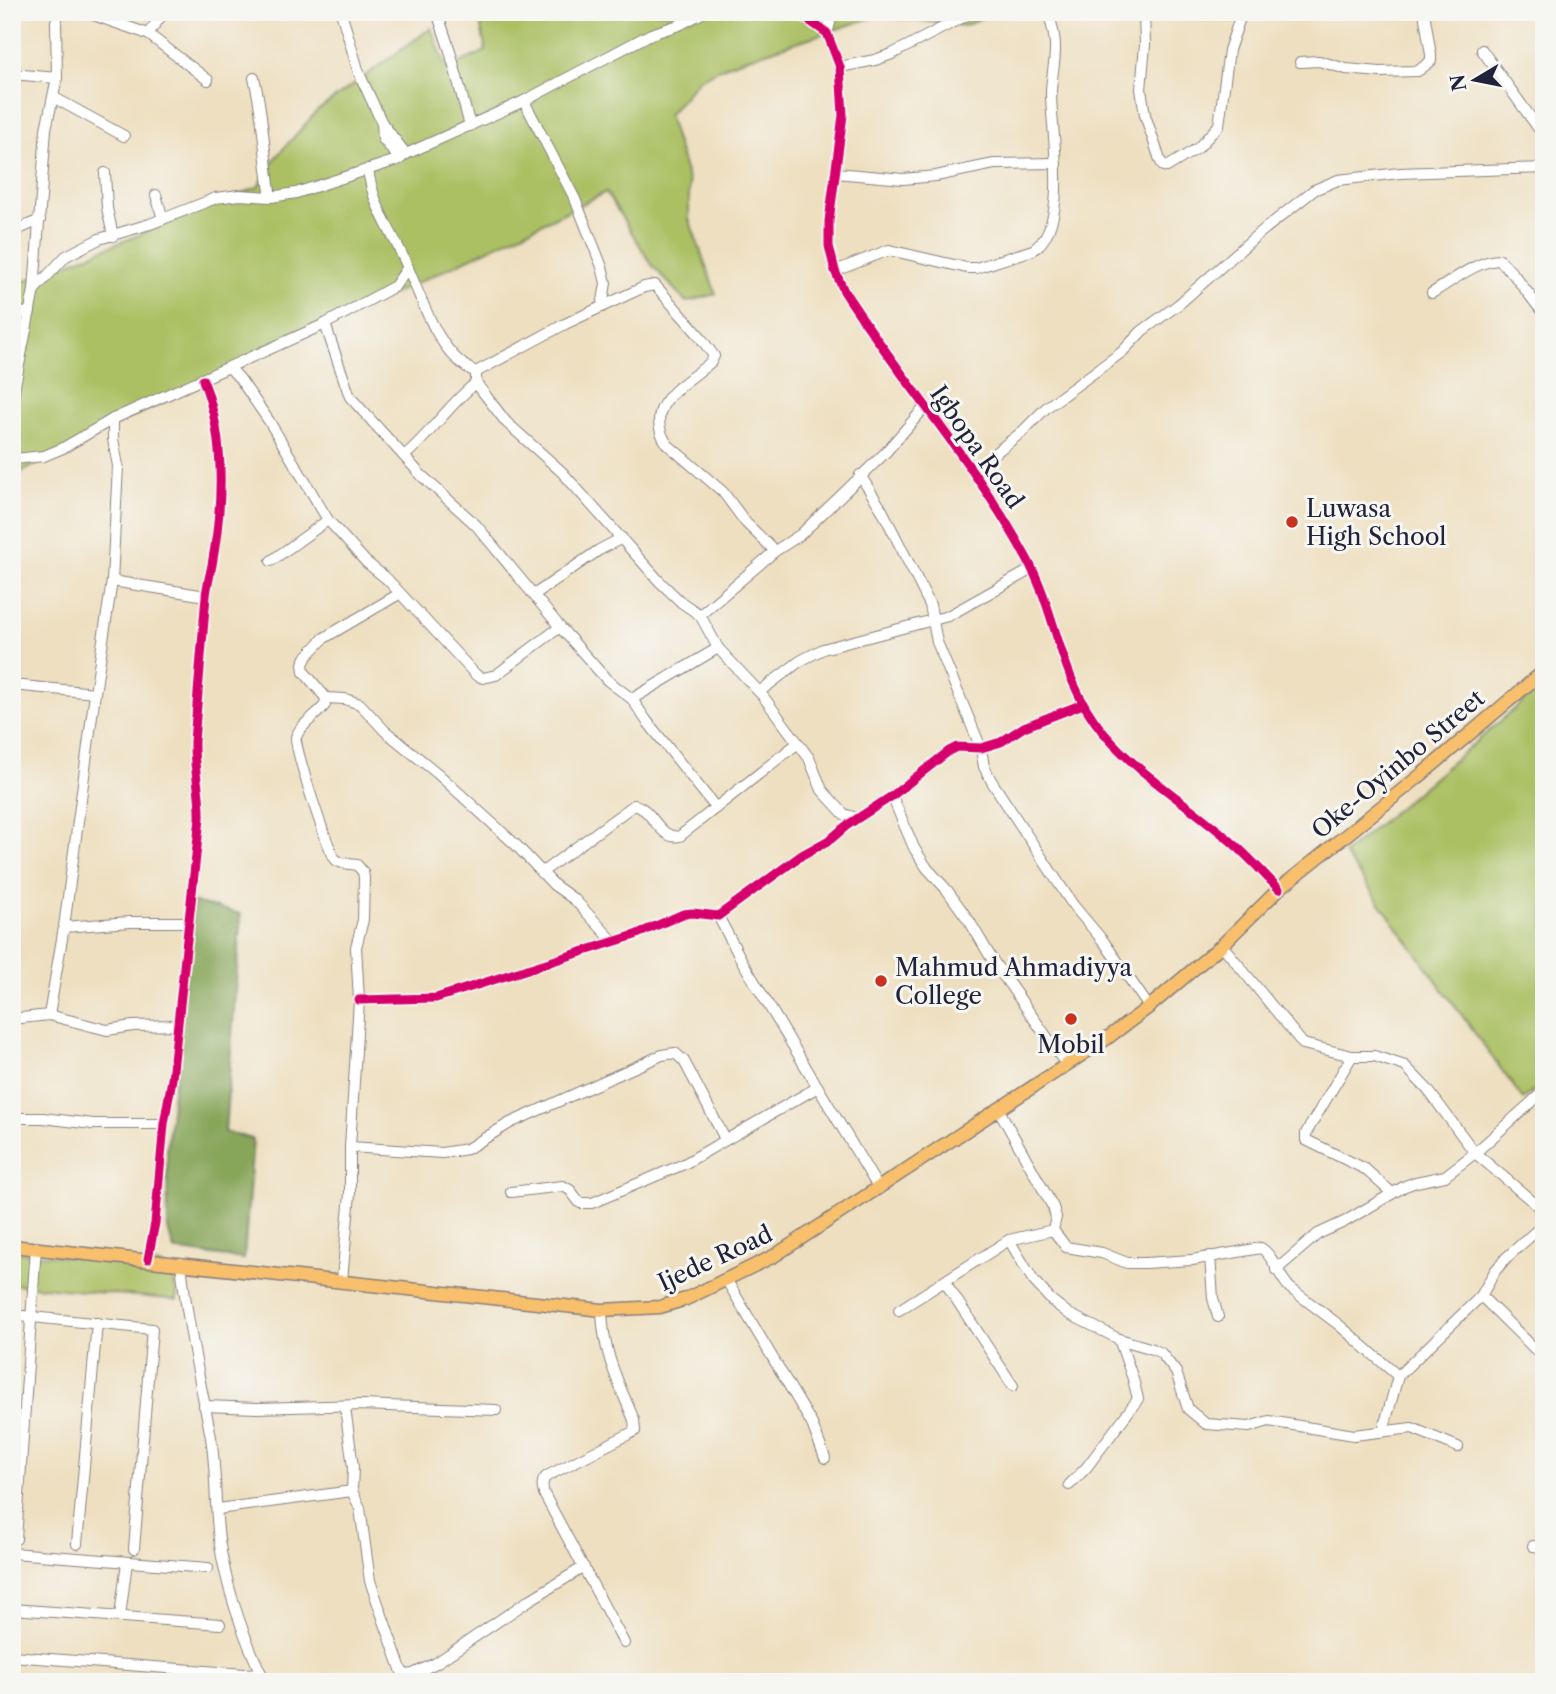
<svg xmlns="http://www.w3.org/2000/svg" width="1556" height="1694" viewBox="0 0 1556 1694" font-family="'Libre Caslon Text',serif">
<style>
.green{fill:#abc064;stroke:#667150;stroke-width:2}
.forest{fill:#88a65a;stroke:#55644a;stroke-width:2}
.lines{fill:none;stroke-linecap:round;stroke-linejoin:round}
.minor-casing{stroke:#88807e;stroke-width:12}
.major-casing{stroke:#88807e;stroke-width:15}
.minor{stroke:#fff;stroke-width:10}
.major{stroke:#f8bf6c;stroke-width:12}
.cycleway-casing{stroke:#f6f6f2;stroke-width:13}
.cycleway{stroke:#d6006c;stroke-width:9}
.poi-dot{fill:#c8321e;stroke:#f6f6f2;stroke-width:2.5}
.labels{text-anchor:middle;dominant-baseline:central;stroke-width:6;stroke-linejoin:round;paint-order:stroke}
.street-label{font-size:24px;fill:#22223b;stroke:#f6f6f2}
.poi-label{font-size:24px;fill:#22223b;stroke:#f6f6f2;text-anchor:start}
</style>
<rect width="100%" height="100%" fill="#f6f6f2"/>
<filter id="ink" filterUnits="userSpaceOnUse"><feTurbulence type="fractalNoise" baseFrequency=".0143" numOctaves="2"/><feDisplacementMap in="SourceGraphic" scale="14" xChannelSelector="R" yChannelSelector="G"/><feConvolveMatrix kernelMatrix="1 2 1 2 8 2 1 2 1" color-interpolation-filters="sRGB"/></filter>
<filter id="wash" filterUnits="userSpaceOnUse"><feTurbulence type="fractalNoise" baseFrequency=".00686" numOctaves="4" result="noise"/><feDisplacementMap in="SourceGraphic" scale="28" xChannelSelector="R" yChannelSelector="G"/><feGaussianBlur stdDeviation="1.57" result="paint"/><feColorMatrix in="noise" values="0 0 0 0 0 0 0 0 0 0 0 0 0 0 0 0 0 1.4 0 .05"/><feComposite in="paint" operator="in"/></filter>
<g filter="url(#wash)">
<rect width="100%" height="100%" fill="#eedfc0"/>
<g class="green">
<path d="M478 12H658L691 18 699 12H993L965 26 877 16 735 62 699 79 668 115 689 183V219L716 294 686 302 652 265 606 192C410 290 208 376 12 477V286L258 187 276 157 317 111 431 28 447 69 486 51Z"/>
<path d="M1544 684V1082L1523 1099 1344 854Z"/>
<path d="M12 1252 162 1265 170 1269 177 1292V1300L12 1284Z"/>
</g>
<path class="forest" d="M193 902 241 914 225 1132 253 1139 244 1259 174 1250 168 1229 167 1148Z"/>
</g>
<g filter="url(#ink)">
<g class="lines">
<defs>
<g id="minor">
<path d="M85 12 148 34 164 12"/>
<path d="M341 12 359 73 382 123 406 154"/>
<path d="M437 12 450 51 470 126"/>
<path d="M797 12 827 33 840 67 843 115 829 221V246L835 271 844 291C902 381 975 463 1026 557 1058 614 1058 677 1102 731 1138 775 1192 806 1234 844 1250 858 1264 874 1279 889"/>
<path d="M1144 12 1145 45 1141 89 1145 115 1160 160 1163 166 1167 167 1198 148 1219 125 1229 50 1242 12"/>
<path d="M148 34 208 80"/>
<path d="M827 34 833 12"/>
<path d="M1482 50 1544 136"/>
<path d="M1300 62 1319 61 1346 69 1380 72 1418 71 1431 61V55L1424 12"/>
<path d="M840 67 875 60 892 54 973 12"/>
<path d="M12 74 57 78"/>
<path d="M254 78C264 117 264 157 271 197"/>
<path d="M53 97 124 136"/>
<path d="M524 101 575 199 602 267 606 283 602 307"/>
<path d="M382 123 383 139 400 159"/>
<path d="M368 169C373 207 389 226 404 259 421 295 437 356 476 372"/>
<path d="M105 173 107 208 113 236"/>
<path d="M836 173 903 179 936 176 994 164 1056 163"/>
<path d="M156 195 163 219"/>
<path d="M12 232 40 220"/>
<path d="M835 271 889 250 967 268H976L1033 250C1071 225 1051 133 1051 93 1051 79 1055 64 1055 50 1056 37 1051 25 1049 12"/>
<path d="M34 290 66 256 99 239 150 224 216 198 239 195 271 197 296 193 400 159 406 154 524 101 651 34 679 25 704 12"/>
<path d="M1432 293C1451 282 1477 260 1500 260L1514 275 1544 314"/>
<path d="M12 314 30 312"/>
<path d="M325 324 350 397 421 475 476 525 560 627 607 680 632 699 646 720 716 808"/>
<path d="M230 368 240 379 269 421 328 520 366 562 387 579 476 675 483 678 496 675 560 627"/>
<path d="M476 372V383L506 422 562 472 660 582 681 602 700 615 718 648 762 695 798 743 809 758 822 790 844 814 856 818"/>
<path d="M476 372 565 324 644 287 655 285 698 334 714 356 711 362C684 385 641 405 667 444L723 492 746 523 775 551"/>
<path d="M404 456C431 434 449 404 476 383"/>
<path d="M14 459 44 456 63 448 113 419 325 324 395 286 408 267"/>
<path d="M972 471 1022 432 1047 407 1122 352 1142 331 1179 304 1256 236 1314 190 1338 180 1400 173 1544 168"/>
<path d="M12 472 14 390 34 290 46 129 57 78 56 22 59 12"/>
<path d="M860 475 882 510 930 605 937 642 981 748 984 767 992 782 1073 905 1104 942 1149 1007"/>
<path d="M271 561 328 520"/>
<path d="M112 581 206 596"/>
<path d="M399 594 324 638 307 656 303 664 304 672 326 698 345 699 360 704 385 731 437 773 516 845 554 885 575 900 613 941"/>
<path d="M535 594 599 550 622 538"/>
<path d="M700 615 775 551 800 535 885 453 925 407"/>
<path d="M12 685 95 693"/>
<path d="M759 692 800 661 823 649 948 616 1032 569"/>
<path d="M326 698 325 705C317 715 300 725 296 737 293 744 329 855 336 860 341 864 351 864 357 865L363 872 364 878 363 920 356 947 359 1000 350 1147V1194L342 1280"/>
<path d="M632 699 718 648"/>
<path d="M892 796 914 848 927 868 947 890 970 922 993 961 1066 1064"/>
<path d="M541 873 634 805C653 808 659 841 680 836L798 743"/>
<path d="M718 916 742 961 879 1189"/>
<path d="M64 927 130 922H188"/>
<path d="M1222 945 1303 1044 1352 1056H1374L1405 1066 1428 1090 1475 1153 1544 1211"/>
<path d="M359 1000 436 998 635 935 683 914 693 913 718 916 802 855 831 839 846 826 892 796 949 751 957 747 981 748 1001 742 1024 727 1083 704"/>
<path d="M49 1015 64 927 95 693 112 581 118 466 113 439V419"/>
<path d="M12 1019 49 1015 107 1030 133 1026 178 1025"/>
<path d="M1352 1056 1306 1133V1140L1365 1169 1392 1193"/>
<path d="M12 1118H43L93 1124H164"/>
<path d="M350 1147 442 1153 467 1149 510 1123 662 1055 675 1053 684 1061 725 1139"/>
<path d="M511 1192 563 1186 570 1190 580 1203H592L684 1164 818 1087"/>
<path d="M1053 1230 1066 1247 1102 1253 1127 1263H1145L1192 1260 1261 1248C1274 1256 1278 1276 1290 1288L1339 1325 1398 1376"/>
<path d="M1009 1240 1033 1280 1051 1300 1069 1314 1119 1339 1153 1349 1161 1353 1176 1372 1188 1409 1206 1424 1249 1427 1269 1421 1354 1435 1412 1428 1458 1447"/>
<path d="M1210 1256 1213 1298 1218 1317"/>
<path d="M148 1259 155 1223 164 1124 172 1079 200 818C201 792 193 767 194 741 198 692 202 644 206 596 207 586 210 575 212 565 223 504 226 438 203 380"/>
<path d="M181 1263C187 1321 199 1376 210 1432 217 1468 214 1504 219 1539 226 1589 243 1636 265 1682"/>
<path d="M1276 1270 1318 1234 1344 1222 1405 1186 1416 1182 1445 1176 1475 1153 1544 1091"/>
<path d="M727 1281 812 1424 825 1458"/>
<path d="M945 1282 1013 1386"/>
<path d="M1481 1296 1544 1358"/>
<path d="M602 1310C603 1354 618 1381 634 1420L635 1431 547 1476C541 1481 542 1487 544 1494L624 1643"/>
<path d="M899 1310 1009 1240 1053 1230 1056 1217 1053 1207 999 1110"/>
<path d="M12 1315 152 1329 134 1549"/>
<path d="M204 1406 257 1408 361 1405 496 1410"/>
<path d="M345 1407 353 1467 352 1491 360 1508 370 1581 402 1672 407 1675 413 1674 436 1663 528 1601 584 1567"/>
<path d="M1383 1431 1398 1376 1481 1296 1495 1271 1506 1258 1544 1224"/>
<path d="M1069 1485 1086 1468 1138 1399 1133 1379 1119 1339"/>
<path d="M218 1509 352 1491"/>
<path d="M16 1539 36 1247"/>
<path d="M77 1544 97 1323"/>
<path d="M1533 1546 1544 1547"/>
<path d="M12 1553 208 1568"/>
<path d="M12 1609 220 1624"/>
<path d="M120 1616 127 1562"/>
<path d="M12 1656 244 1674 261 1673"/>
</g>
<path id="major" d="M12 1246 602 1310 660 1307 686 1299 774 1256 1106 1039 1149 1007 1222 945 1279 889 1421 775 1544 671"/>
</defs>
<use href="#minor" class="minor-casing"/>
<use href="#major" class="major-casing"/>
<use href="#minor" class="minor"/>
<use href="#major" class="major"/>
<defs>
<g id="cycleway">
<path d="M797 12 827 33 840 67 843 115 829 221V246L835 271 844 291C902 381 975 463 1026 557 1058 614 1058 677 1102 731 1138 775 1192 806 1234 844 1250 858 1264 874 1279 889"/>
<path d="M359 1000 436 998 635 935 683 914 693 913 718 916 802 855 831 839 846 826 892 796 949 751 957 747 981 748 1001 742 1024 727 1083 704"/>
<path d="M148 1259 155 1223 164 1124 172 1079 200 818C201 792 193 767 194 741 198 692 202 644 206 596 207 586 210 575 212 565 223 504 226 438 203 380"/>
</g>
</defs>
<use href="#cycleway" class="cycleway-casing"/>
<use href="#cycleway" class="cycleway"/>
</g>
</g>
<g class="poi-dot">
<circle cx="1292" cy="522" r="7"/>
<circle cx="881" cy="981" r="7"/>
<circle cx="1071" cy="1019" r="7"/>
</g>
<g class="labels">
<g class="street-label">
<text transform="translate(977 447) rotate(55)">Igbopa Road</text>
<text transform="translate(1398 764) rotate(-40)">Oke-Oyinbo Street</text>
<text transform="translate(715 1258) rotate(-25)">Ijede Road</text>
</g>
<g class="poi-label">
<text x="1306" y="508">Luwasa<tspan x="1306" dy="28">High School</tspan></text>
<text x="895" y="967">Mahmud Ahmadiyya<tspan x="895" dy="28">College</tspan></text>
<text x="1071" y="1044" text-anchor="middle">Mobil</text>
</g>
</g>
<rect width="1556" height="1694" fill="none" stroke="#f6f6f2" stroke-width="42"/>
<g transform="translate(1475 80) rotate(260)" stroke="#f6f6f2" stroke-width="5" paint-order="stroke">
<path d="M0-5L12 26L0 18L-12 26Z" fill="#22223b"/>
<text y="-10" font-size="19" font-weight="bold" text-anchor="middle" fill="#22223b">N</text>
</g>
</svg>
